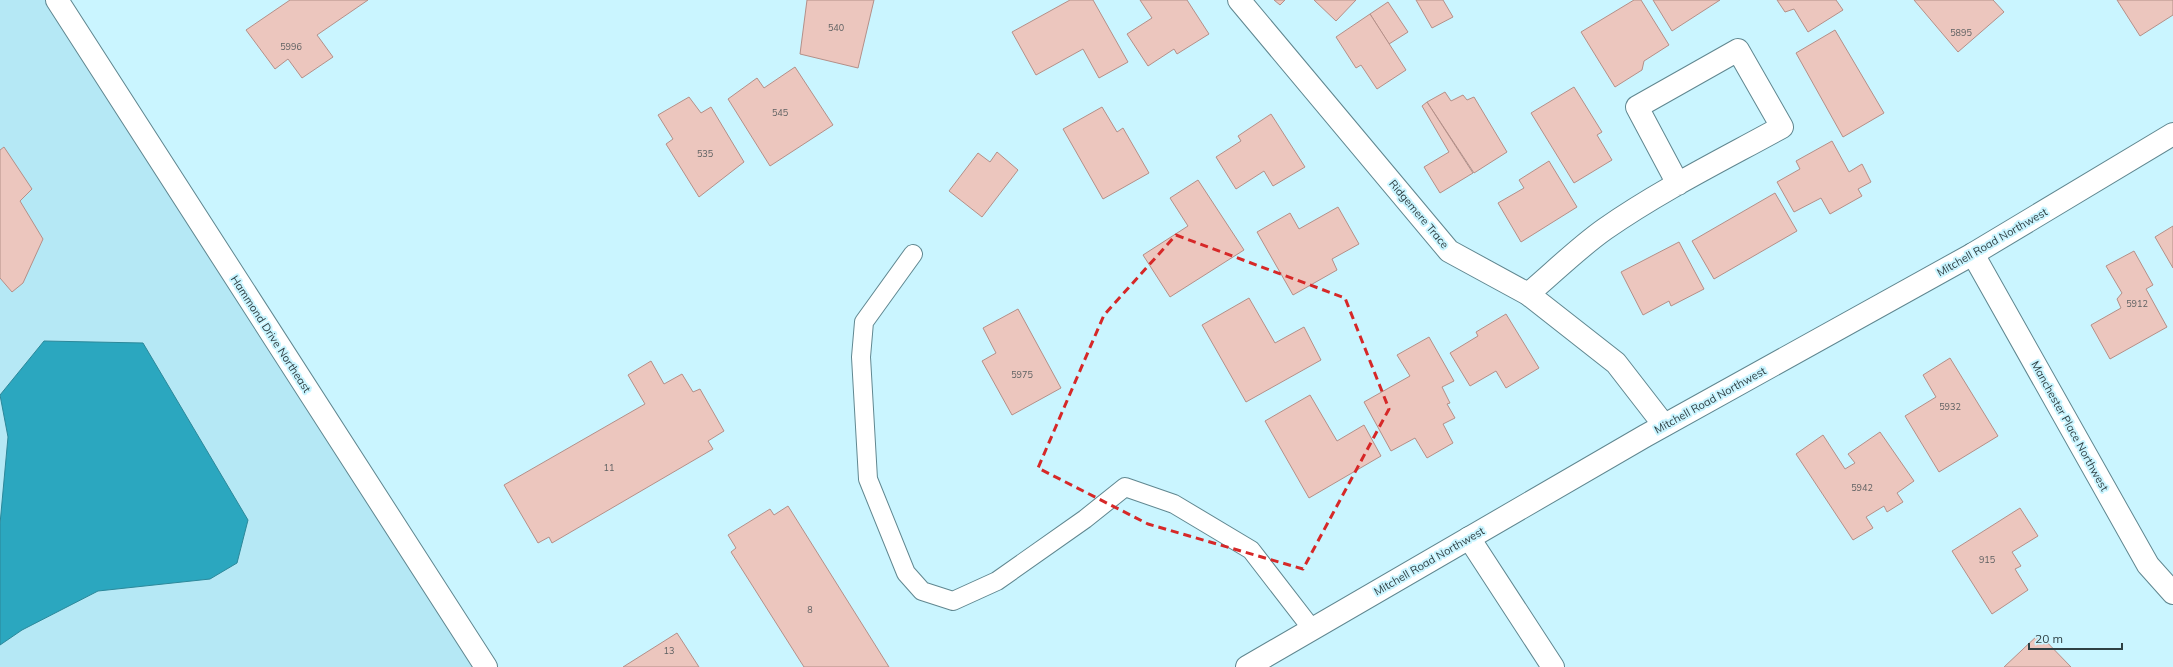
<svg xmlns="http://www.w3.org/2000/svg" width="2173" height="667" viewBox="0 0 2173 667" font-family="Mulish,sans-serif">
<style>
.built{fill:#b5e8f5}
.water{fill:#2ba7bf;stroke:#2c889a}
.building{fill:#ecc6be;stroke:#b48f88}
.lines{fill:none;stroke-linecap:round;stroke-linejoin:round}
.lane-casing{stroke:#608790;stroke-width:20}
.street-casing{stroke:#608790;stroke-width:24}
.secondary-casing{stroke:#608790;stroke-width:24}
.lane{stroke:#fff;stroke-width:18}
.street{stroke:#fff;stroke-width:22}
.secondary{stroke:#fff;stroke-width:22}
.marked{fill:none;stroke:#d62828;stroke-width:3;stroke-dasharray:8 5;stroke-linejoin:round}
.labels{text-anchor:middle;dominant-baseline:central;stroke-width:4;stroke-linejoin:round;paint-order:stroke}
.number-label{font-size:9px;fill:#5e6162}
.street-label{font-size:11px;fill:#2e3f43;stroke:#caf5ff}
</style>
<rect width="100%" height="100%" fill="#caf5ff"/>
<path class="built" d="M0 0H52L487 667H0Z"/>
<path class="water" d="M44 341 143 343 248 520 237 563 210 579 98 591 22 630 0 645V524L8 437 0 395Z"/>
<g class="building">
<path d="M290 0H368L317 35 333 57 302 78 288 59 275 69 246 30Z"/>
<path d="M807 0H874L858 68 800 54Z"/>
<path d="M1070 0H1093L1128 62 1099 78 1083 49 1036 75 1012 32Z"/>
<path d="M1140 0H1187L1209 34 1177 54 1174 49 1148 66 1127 34 1152 18Z"/>
<path d="M1274 0H1285L1280 5Z"/>
<path d="M1314 0H1356L1336 21Z"/>
<path d="M1416 0H1443L1453 17 1432 28Z"/>
<path d="M1634 0H1641L1669 45 1644 61 1642 70 1615 87 1581 32Z"/>
<path d="M1653 0H1720L1672 31Z"/>
<path d="M1777 0H1836L1843 10 1808 32 1794 9 1785 12Z"/>
<path d="M1914 0H1993L2004 12 1958 52Z"/>
<path d="M2117 0H2173V15L2140 36Z"/>
<path d="M1388 2 1408 32 1389 44 1370 14Z"/>
<path d="M1370 14 1406 70 1377 89 1361 65 1356 68 1336 37Z"/>
<path d="M1835 30 1884 113 1843 137 1796 53Z"/>
<path d="M795 67 833 125 770 166 728 99 757 78 764 88Z"/>
<path d="M1574 87 1602 132 1597 135 1612 160 1574 183 1531 113Z"/>
<path d="M1445 92 1451 101 1463 95 1467 100 1474 97 1507 152 1474 173 1427 102Z"/>
<path d="M689 97 701 113 711 107 744 162 699 197 666 144 673 139 658 115Z"/>
<path d="M1427 102 1473 173 1440 193 1424 167 1449 152 1422 106Z"/>
<path d="M1102 107 1117 132 1123 128 1149 173 1103 199 1063 129Z"/>
<path d="M1271 114 1305 167 1273 186 1264 171 1236 189 1216 157 1241 141 1238 136Z"/>
<path d="M1832 141 1849 172 1862 164 1871 182 1858 189 1862 196 1830 214 1821 198 1794 212 1777 182 1800 169 1796 161Z"/>
<path d="M4 147 32 189 20 201 43 239 23 283 12 292 0 278V150Z"/>
<path d="M997 152 1018 170 982 217 949 191 978 153 990 162Z"/>
<path d="M1549 161 1577 207 1521 242 1498 203 1524 188 1519 180Z"/>
<path d="M1198 180 1244 250 1170 297 1143 255 1188 226 1170 198Z"/>
<path d="M1775 193 1797 231 1714 279 1692 241Z"/>
<path d="M1338 207 1359 244 1332 259 1337 270 1293 295 1257 232 1290 213 1299 229Z"/>
<path d="M2173 226V268L2155 237Z"/>
<path d="M1679 242 1704 289 1671 306 1669 301 1643 315 1621 272Z"/>
<path d="M2134 251 2153 285 2146 289 2167 327 2110 359 2091 325 2121 308 2117 299 2122 293 2106 266Z"/>
<path d="M1249 298 1275 343 1304 327 1321 360 1246 402 1202 325Z"/>
<path d="M1018 309 1061 388 1012 415 982 361 996 353 983 328Z"/>
<path d="M1506 314 1539 368 1506 388 1496 371 1470 386 1450 353 1478 336 1476 332Z"/>
<path d="M1429 337 1454 381 1442 387 1450 403 1447 404 1455 418 1443 424 1453 443 1427 458 1415 438 1391 451 1364 402 1410 376 1397 355Z"/>
<path d="M1950 358 1998 436 1939 472 1905 416 1936 397 1923 375Z"/>
<path d="M651 361 664 384 682 374 693 392 700 389 724 431 708 441 713 449 552 543 549 537 538 543 504 485 645 404 628 375Z"/>
<path d="M1310 395 1337 441 1364 425 1381 456 1309 498 1265 421Z"/>
<path d="M1880 432 1914 481 1897 493 1903 502 1887 512 1884 506 1866 517 1873 528 1853 540 1796 454 1823 435 1845 469 1855 463 1848 454Z"/>
<path d="M788 506 889 667H804L731 552 736 548 728 535 770 509 774 515Z"/>
<path d="M2020 508 2038 536 2012 552 2021 566 2015 569 2028 590 1992 614 1952 551Z"/>
<path d="M677 633 699 667H623Z"/>
<path d="M2039 634 2071 667H2004Z"/>
</g>
<g class="lines">
<defs>
<path id="lane" d="M913 254 864 322 861 357 868 479 906 573 922 591 953 601 997 581 1085 519 1125 487 1174 504 1251 550 1312 629"/>
<g id="street">
<path d="M1239 0 1449 251 1528 294 1616 363 1664 425"/>
<path d="M1973 254 2148 565 2173 593"/>
<path d="M1528 294C1553 273 1578 248 1605 229 1661 190 1722 160 1782 127L1738 50 1637 107 1678 184"/>
<path d="M1469 538 1553 667"/>
<path d="M1247 667 1645 436 1973 254 2173 134"/>
</g>
<path id="secondary" d="M57 0 486 667"/>
</defs>
<use href="#lane" class="lane-casing"/>
<use href="#street" class="street-casing"/>
<use href="#secondary" class="secondary-casing"/>
<use href="#lane" class="lane"/>
<use href="#street" class="street"/>
<use href="#secondary" class="secondary"/>
</g>
<path class="marked" d="M1176 235 1345 298 1389 409 1303 569 1148 524 1038 468 1104 315Z"/>
<g class="labels">
<g class="number-label">
<text x="836" y="27">540</text>
<text x="1961" y="32">5895</text>
<text x="291" y="46">5996</text>
<text x="780" y="112">545</text>
<text x="705" y="153">535</text>
<text x="2137" y="303">5912</text>
<text x="1022" y="374">5975</text>
<text x="1950" y="406">5932</text>
<text x="609" y="467">11</text>
<text x="1862" y="487">5942</text>
<text x="1987" y="559">915</text>
<text x="810" y="609">8</text>
<text x="669" y="650">13</text>
</g>
<g class="street-label">
<text transform="translate(1419 214) rotate(50)">Ridgemere Trace</text>
<text transform="translate(1992 242) rotate(-30)">Mitchell Road Northwest</text>
<text transform="translate(271 334) rotate(57)">Hammond Drive Northeast</text>
<text transform="translate(1710 400) rotate(-29)">Mitchell Road Northwest</text>
<text transform="translate(2070 426) rotate(61)">Manchester Place Northwest</text>
<text transform="translate(1429 561) rotate(-30)">Mitchell Road Northwest</text>
</g>
</g>
<path d="M2029 643v6h93v-6" fill="none" stroke="#2e3f43" stroke-width="2"/>
<text x="2035" y="643" font-size="12" fill="#2e3f43" stroke="#caf5ff" stroke-width="3" paint-order="stroke">20 m</text>
</svg>
